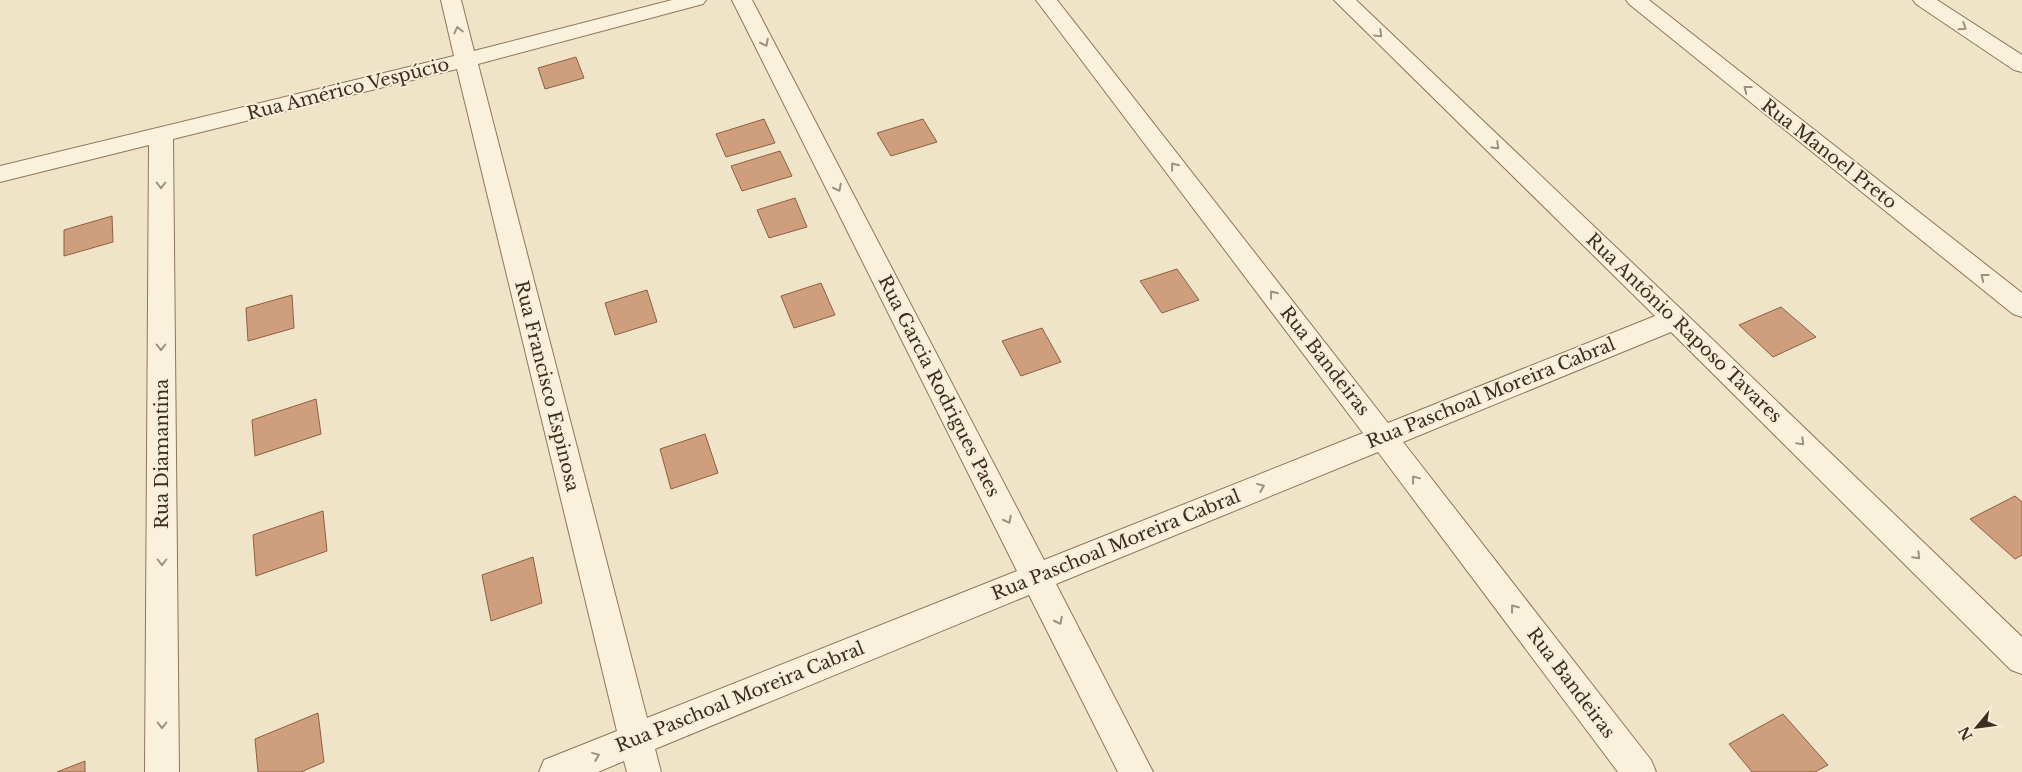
<svg xmlns="http://www.w3.org/2000/svg" width="2022" height="772" viewBox="0 0 2022 772" font-family="'Libre Baskerville',serif">
<style>
.building{fill:#cf9f7d;stroke:#8d5f41}
.lines{fill:none;stroke-linecap:round;stroke-linejoin:round}
.street-casing{stroke:#8d765c;stroke-width:2}
.street{fill:#faf1dc;fill-rule:evenodd}
.oneway{stroke:#9c907e}
.labels{text-anchor:middle;dominant-baseline:central;stroke-width:4;stroke-linejoin:round;paint-order:stroke}
.street-label{font-size:18px;fill:#3d2e20;stroke:#f7eed8}
</style>
<rect width="100%" height="100%" fill="#f0e4c8"/>
<g class="building">
<path d="M576 57 584 78 545 89 538 68Z"/>
<path d="M764 119 775 143 726 157 716 134Z"/>
<path d="M923 119 937 142 891 156 877 133Z"/>
<path d="M780 151 792 176 742 191 731 166Z"/>
<path d="M795 198 807 227 769 238 757 210Z"/>
<path d="M112 216 113 242 64 256V230Z"/>
<path d="M1177 269 1199 300 1162 313 1140 281Z"/>
<path d="M821 283 835 315 794 328 781 296Z"/>
<path d="M647 290 657 322 615 335 605 303Z"/>
<path d="M292 295 294 328 248 341 246 308Z"/>
<path d="M1781 307 1816 337 1773 357 1739 325Z"/>
<path d="M1042 328 1061 362 1021 376 1002 341Z"/>
<path d="M316 399 321 434 255 456 252 420Z"/>
<path d="M705 434 718 473 671 489 660 449Z"/>
<path d="M2015 496 2022 502V555L2015 559 1970 519Z"/>
<path d="M323 511 327 551 256 576 253 535Z"/>
<path d="M533 557 542 603 491 621 482 575Z"/>
<path d="M318 713 324 762 301 772H258L255 739Z"/>
<path d="M1783 714 1828 765 1815 772H1752L1729 744Z"/>
<path d="M85 761V772H57Z"/>
</g>
<g class="lines">
<defs>
<g id="street">
<path d="M441 0H461L474 51 672 0H706L703 4 478 64 647 718 1017 571 732 0H752L1044 560 1363 433 1036 0H1057L1388 423 1655 316 1334 0H1356L1684 312 2022 637V674L2011 670 1671 332 1403 442 1651 760 1656 772H1618L1378 452 1056 584 1153 772H1118L1029 595 655 749 661 772H627L624 761 598 772H539L544 760 617 731 457 69 173 139 179 772H145L149 145 0 182V166L454 56Z"/>
<path d="M1626 0H1649L2022 293V317L2013 314 1629 4Z"/>
<path d="M1913 0H1937L2022 55V72L2014 70 1916 4Z"/>
</g>
</defs>
<use href="#street" class="street-casing"/>
<use href="#street" class="street"/>
</g>
<defs><path id="oneway-chevron" d="M-2-3.5L2.5 0L-2 3.5" fill="none" stroke-width="1.6" stroke-linecap="round" stroke-linejoin="round" transform="scale(1.25)"/></defs>
<g class="oneway">
<use href="#oneway-chevron" transform="translate(1963 27) rotate(33)"/>
<use href="#oneway-chevron" transform="translate(458 30) rotate(-103)"/>
<use href="#oneway-chevron" transform="translate(1379 34) rotate(44)"/>
<use href="#oneway-chevron" transform="translate(765 43) rotate(63)"/>
<use href="#oneway-chevron" transform="translate(1747 89) rotate(-142)"/>
<use href="#oneway-chevron" transform="translate(1496 146) rotate(44)"/>
<use href="#oneway-chevron" transform="translate(1174 166) rotate(-128)"/>
<use href="#oneway-chevron" transform="translate(161 185) rotate(90)"/>
<use href="#oneway-chevron" transform="translate(838 188) rotate(63)"/>
<use href="#oneway-chevron" transform="translate(1984 277) rotate(-142)"/>
<use href="#oneway-chevron" transform="translate(1273 294) rotate(-128)"/>
<use href="#oneway-chevron" transform="translate(161 347) rotate(90)"/>
<use href="#oneway-chevron" transform="translate(1801 442) rotate(45)"/>
<use href="#oneway-chevron" transform="translate(1415 479) rotate(-127)"/>
<use href="#oneway-chevron" transform="translate(1261 487) rotate(-22)"/>
<use href="#oneway-chevron" transform="translate(1008 520) rotate(63)"/>
<use href="#oneway-chevron" transform="translate(1917 556) rotate(45)"/>
<use href="#oneway-chevron" transform="translate(162 562) rotate(90)"/>
<use href="#oneway-chevron" transform="translate(1514 608) rotate(-127)"/>
<use href="#oneway-chevron" transform="translate(1059 621) rotate(63)"/>
<use href="#oneway-chevron" transform="translate(162 725) rotate(90)"/>
<use href="#oneway-chevron" transform="translate(596 756) rotate(-22)"/>
</g>
<g class="labels">
<g class="street-label">
<text transform="translate(348 89) rotate(-14)">Rua Américo Vespúcio</text>
<text transform="translate(1829 154) rotate(38)">Rua Manoel Preto</text>
<text transform="translate(1684 328) rotate(44)">Rua Antônio Raposo Tavares</text>
<text transform="translate(1325 361) rotate(52)">Rua Bandeiras</text>
<text transform="translate(547 386) rotate(76)">Rua Francisco Espinosa</text>
<text transform="translate(939 386) rotate(63)">Rua Garcia Rodrigues Paes</text>
<text transform="translate(1491 393) rotate(-22)">Rua Paschoal Moreira Cabral</text>
<text transform="translate(162 454) rotate(-90)">Rua Diamantina</text>
<text transform="translate(1116 545) rotate(-22)">Rua Paschoal Moreira Cabral</text>
<text transform="translate(1571 683) rotate(53)">Rua Bandeiras</text>
<text transform="translate(740 697) rotate(-22)">Rua Paschoal Moreira Cabral</text>
</g>
</g>
<g transform="translate(1977 727) rotate(241)" stroke="#f7eed8" stroke-width="4" paint-order="stroke">
<path d="M0-4L9 19L0 12L-9 19Z" fill="#3d2e20"/>
<text y="-8" font-size="14" font-weight="bold" text-anchor="middle" fill="#3d2e20">N</text>
</g>
</svg>
